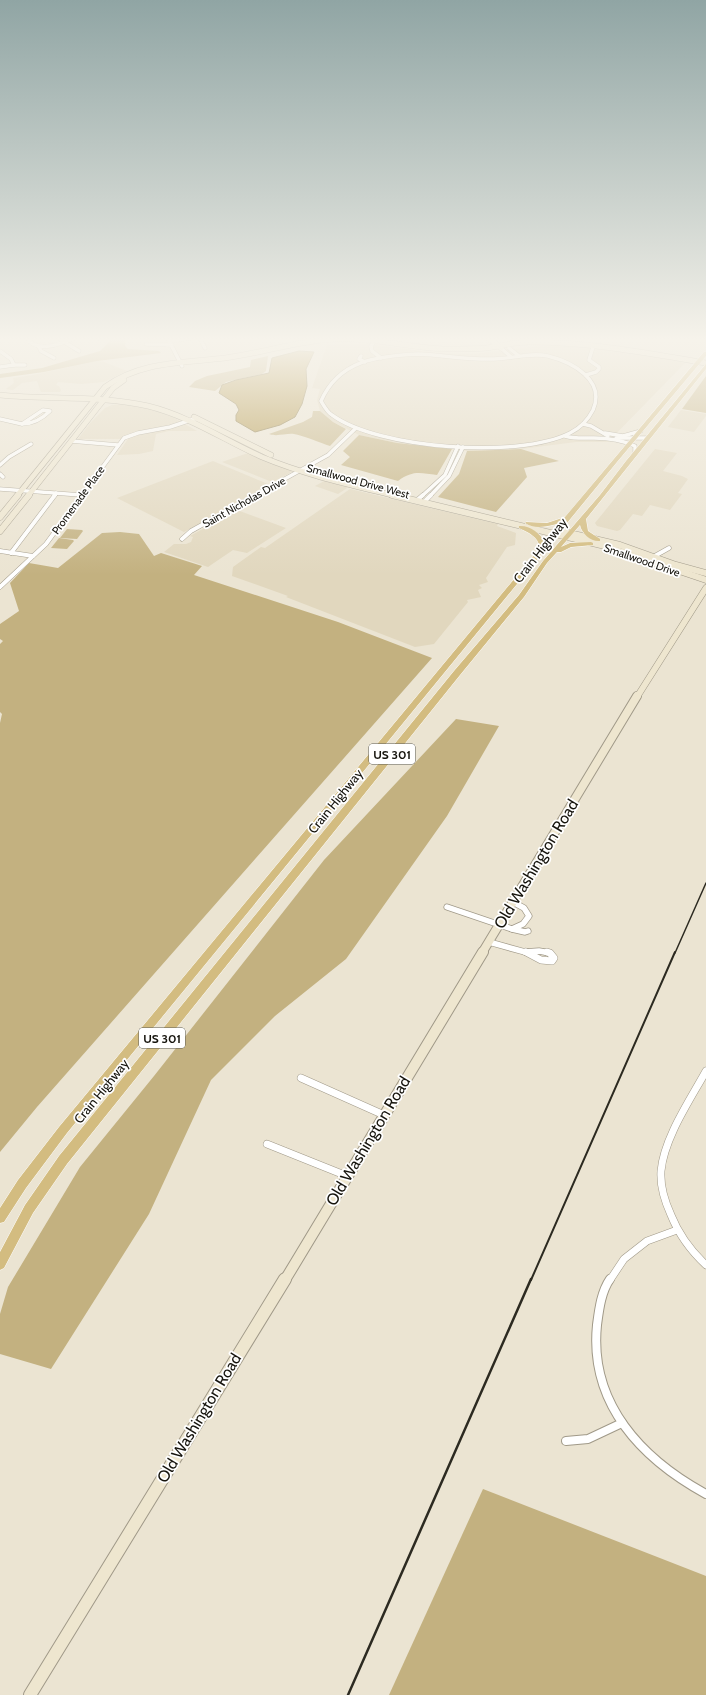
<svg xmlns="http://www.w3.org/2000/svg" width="706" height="1695" viewBox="0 0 706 1695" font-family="Cabin,sans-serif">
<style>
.built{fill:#e1d7be}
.green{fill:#c3b180}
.water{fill:#ad8f3d;stroke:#7f6a2e}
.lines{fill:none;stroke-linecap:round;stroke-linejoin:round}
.minor-far4-casing{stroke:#a09988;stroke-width:4.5}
.minor-far3-casing{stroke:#a09988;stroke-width:5}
.minor-far2-casing{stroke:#a09988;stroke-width:7}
.minor-far1-casing{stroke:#a09988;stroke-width:8}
.minor-casing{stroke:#a09988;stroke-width:10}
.secondary-far4-casing{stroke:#a09988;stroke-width:6}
.secondary-far3-casing{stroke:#a09988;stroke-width:7}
.secondary-far2-casing{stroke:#a09988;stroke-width:10}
.secondary-far1-casing{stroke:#a09988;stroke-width:12}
.secondary-casing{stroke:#a09988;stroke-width:14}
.trunk-casing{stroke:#fff;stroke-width:1}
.minor-far4{stroke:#fff;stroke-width:3.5}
.minor-far3{stroke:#fff;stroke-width:4}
.minor-far2{stroke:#fff;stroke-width:5.5}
.minor-far1{stroke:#fff;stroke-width:7}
.minor{stroke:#fff;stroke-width:8}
.secondary-far4{stroke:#eee6cf;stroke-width:5}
.secondary-far3{stroke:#eee6cf;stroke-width:6}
.secondary-far2{stroke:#eee6cf;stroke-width:8}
.secondary-far1{stroke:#eee6cf;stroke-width:10}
.secondary{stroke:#eee6cf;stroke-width:12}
.trunk{fill:#d3bc80;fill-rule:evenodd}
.rail-far2{stroke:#2c2a21;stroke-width:1.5}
.rail-far1{stroke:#2c2a21;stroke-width:2}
.rail{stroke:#2c2a21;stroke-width:2.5}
.labels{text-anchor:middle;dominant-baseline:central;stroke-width:3.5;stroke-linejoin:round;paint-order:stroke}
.far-street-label{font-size:11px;fill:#15130c;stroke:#fff}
.shield{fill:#fff;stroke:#5b5a55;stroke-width:1}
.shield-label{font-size:12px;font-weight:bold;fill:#15130c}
.street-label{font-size:13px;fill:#15130c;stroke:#fff}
.near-street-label{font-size:16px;fill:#15130c;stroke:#fff}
</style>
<rect width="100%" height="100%" fill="#ebe4d2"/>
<g class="built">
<path d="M340 344H367L436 353 472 354 550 345 633 352 685 363 608 442H576L521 449 467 451 397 443 359 435 333 422 320 411 317 400 320 389 312 388 327 345Z"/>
<path d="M97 361 104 362 127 371 104 382 81 384 58 382 56 385 59 386 61 390 60 392H41L37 381 22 383 13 390 6 389 14 383 13 378 33 375Z"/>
<path d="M123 404 143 407 171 416 197 431H169L156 434 153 451 139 454 117 455 128 439H78L91 422 105 408 112 405Z"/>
<path d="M681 410 706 414V416L694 432 668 427Z"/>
<path d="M655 449 677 453 663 471 682 476 688 479 678 493 682 494 670 510 650 505 642 516 633 514 620 530 617 531 597 526 595 523Z"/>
<path d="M248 453 260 459 293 471 276 481 272 482 222 462Z"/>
<path d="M213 461 268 484 220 513 184 532 117 498Z"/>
<path d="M326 480 348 486 347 488 338 494 315 486Z"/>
<path d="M350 489 498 524 497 526 516 533 515 545 507 547 486 578 488 582 479 585 482 588 478 590 481 597 467 600 468 602 434 644 415 647 286 597 288 596 232 576 233 567 261 547 265 548Z"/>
<path d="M237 510 286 528 247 553 233 550 208 567 164 552 174 544H186L191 542 193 537 190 536Z"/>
</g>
<g class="green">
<path d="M114 337H126L125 346 128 349 159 351 161 353 97 361 44 372 0 378V374L42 368 100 351Z"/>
<path d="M268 356 266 371 262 374 226 382 215 391 189 387 195 381 207 376 250 367 251 360Z"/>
<path d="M706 376V413L682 409Z"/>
<path d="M313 411H320L333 422 346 429 330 446C321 443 302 435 294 434 286 433 277 437 269 434L303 422 312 417Z"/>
<path d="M359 435 397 443 452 449 437 475C420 473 413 470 398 481L341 465 350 457 343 451Z"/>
<path d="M521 449 559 461 524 468 527 477 496 512 438 497 459 474 467 451Z"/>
<path d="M67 529 82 530 83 531 77 539 60 538Z"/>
<path d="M120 532 139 534 154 556 161 553 202 566 194 575 338 622 432 658 37 1107 0 1152V723L2 714 0 712V644L3 641 0 639V624L19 611 10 583 29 563 58 568 102 533Z"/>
<path d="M59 538 73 540 74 541 67 549 51 548Z"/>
<path d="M456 719 499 726 447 816 346 959 275 1016 211 1080 149 1214 51 1369 0 1354V1314L8 1287 80 1167 154 1076 324 860Z"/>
<path d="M483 1489 706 1576V1695H389Z"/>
</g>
<path class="water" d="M299 351 314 352 306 369 307 386 302 404 295 417 280 425 255 432 236 421V415L239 410 236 404 219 393 222 385 236 380 269 373 272 358Z"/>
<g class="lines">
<defs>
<g id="minor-far4">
<path d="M26 337C37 355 62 343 78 337"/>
<path d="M56 337 79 351"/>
<path d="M97 337 99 338"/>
<path d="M167 337 182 366"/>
<path d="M199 337 205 348"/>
<path d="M170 341 198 337"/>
<path d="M445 341 446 337"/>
<path d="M373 343 371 346 372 351 381 358"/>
<path d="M146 344 172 345"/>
<path d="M39 347 41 351 54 358"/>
<path d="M509 348 519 356"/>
<path d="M502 349 511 357"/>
<path d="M0 351 11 359 14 365 0 367"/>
<path d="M418 354C443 355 468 360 494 359 512 359 529 352 548 356 572 362 606 380 593 410 588 420 580 428 570 433 519 459 378 449 332 415 327 412 324 406 321 401 339 360 377 356 418 354Z"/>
<path d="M361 356 359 359 365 362"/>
<path d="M14 365H25"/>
<path d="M586 375 596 372 599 369V367L589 360 593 347"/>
<path d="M43 410 50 411C42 419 34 424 22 424Z"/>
<path d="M0 419 22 424"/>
<path d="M583 424 591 426 608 436"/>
<path d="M605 433 623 436 641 431"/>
<path d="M565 436C575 439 584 438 594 438 608 438 622 440 635 446V453"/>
<path d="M616 438H648"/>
<path d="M71 441 118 445"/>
<path d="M0 465 9 457 31 444"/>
<path d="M0 474 3 477"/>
<path d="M0 489 81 495"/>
<path d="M54 496 56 493"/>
<path d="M81 496 124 438 138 433 170 427 197 418"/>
<path d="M254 496 328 455 355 429"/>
<path d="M422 496 445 475 458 446"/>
<path d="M430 496 449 476 463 447"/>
</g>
<g id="minor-far3">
<path d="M79 495H81"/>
<path d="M416 501 423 495"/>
<path d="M423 503 431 495"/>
<path d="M182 539 191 531 256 495"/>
<path d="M0 551 33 556"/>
<path d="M11 553 55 495"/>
<path d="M653 557 669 548"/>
<path d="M0 587 46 544 82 495"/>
</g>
<g id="minor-far2">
<path d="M447 907 512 929 523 924 529 916 524 908 513 902"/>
<path d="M512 929 525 932 528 931"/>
<path d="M489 942 525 952"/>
<path d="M528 953 525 952 539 951 550 953"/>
</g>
<g id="minor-far1">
<path d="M526 952 541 960 552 961 554 958 550 953 547 952"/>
<path d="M706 1071C690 1100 664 1138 661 1171 660 1186 665 1202 671 1215 679 1235 691 1251 706 1265"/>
<path d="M301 1078 384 1115"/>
<path d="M267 1144 347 1176"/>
<path d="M610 1280 624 1259 647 1241 677 1230"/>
</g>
<g id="minor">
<path d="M610 1279C601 1292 599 1310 597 1325 589 1404 642 1459 706 1494"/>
<path d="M566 1441 588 1439 622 1423"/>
</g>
<g id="secondary-far4">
<path d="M487 337 501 348"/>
<path d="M0 395C49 400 100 395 148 406 189 416 224 440 262 457 305 475 351 485 396 496"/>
<path d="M194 417 271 455"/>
<path d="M17 496 105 387C141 361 183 363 225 358 262 353 297 341 334 339 372 337 409 348 447 349 460 349 474 349 487 348 501 346 515 342 529 342 589 342 648 353 706 363"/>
<path d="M28 496 113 388 124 380"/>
</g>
<g id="secondary-far3">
<path d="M392 495 605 546 706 580"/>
<path d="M0 517 18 495"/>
<path d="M0 531 29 495"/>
<path d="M565 532 620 545 676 565 706 573"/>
<path d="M637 697 706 588"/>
</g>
<path id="secondary-far2" d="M482 953 637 696"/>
<path id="secondary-far1" d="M285 1280 483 952"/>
<path id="secondary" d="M30 1695 285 1279"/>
<g id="trunk">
<path d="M704 352H706V356L617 462 67 1133 26 1188 4 1222 0 1223V1208L18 1180 59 1127 540 548C538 536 529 533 519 528V526C529 525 540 533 545 542L561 523C550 526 535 530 525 523L526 522 547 523 565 517Z"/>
<path d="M706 364V369L586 519 588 531 600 539V541C591 542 582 534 580 525L561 547 570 543 591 542 593 543V545L571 547 561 552H557L547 563 524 597 460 675 67 1164 33 1213 4 1268 0 1270V1252L25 1205 59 1156 454 671 519 595 543 561 600 495 626 461Z"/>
</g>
</defs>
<use href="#minor-far4" class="minor-far4-casing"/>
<use href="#minor-far3" class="minor-far3-casing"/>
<use href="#minor-far2" class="minor-far2-casing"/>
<use href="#minor-far1" class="minor-far1-casing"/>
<use href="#minor" class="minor-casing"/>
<use href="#secondary-far4" class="secondary-far4-casing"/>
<use href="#secondary-far3" class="secondary-far3-casing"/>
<use href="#secondary-far2" class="secondary-far2-casing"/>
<use href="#secondary-far1" class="secondary-far1-casing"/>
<use href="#secondary" class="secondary-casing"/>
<use href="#trunk" class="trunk-casing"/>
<use href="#minor-far4" class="minor-far4"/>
<use href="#minor-far3" class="minor-far3"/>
<use href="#minor-far2" class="minor-far2"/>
<use href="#minor-far1" class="minor-far1"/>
<use href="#minor" class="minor"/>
<use href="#secondary-far4" class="secondary-far4"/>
<use href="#secondary-far3" class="secondary-far3"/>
<use href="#secondary-far2" class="secondary-far2"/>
<use href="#secondary-far1" class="secondary-far1"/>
<use href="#secondary" class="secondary"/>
<use href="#trunk" class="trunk"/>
<path class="rail-far2" d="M675 953 706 883"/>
<path class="rail-far1" d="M531 1280 675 952"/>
<path class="rail" d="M348 1695 531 1279"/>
</g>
<linearGradient id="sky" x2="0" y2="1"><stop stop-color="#90a5a4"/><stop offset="0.59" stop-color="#f6f3eb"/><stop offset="1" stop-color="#f6f3eb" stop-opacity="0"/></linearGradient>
<rect width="706" height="575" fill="url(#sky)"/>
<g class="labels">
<g class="far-street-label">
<text transform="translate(358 481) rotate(15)">Smallwood Drive West</text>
<text transform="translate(78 500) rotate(-54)">Promenade Place</text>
<text transform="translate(244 502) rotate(-29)">Saint Nicholas Drive</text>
<text transform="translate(642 560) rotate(19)">Smallwood Drive</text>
</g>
<g class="shield">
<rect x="369" y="744" width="46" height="20" rx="3"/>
<rect x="139" y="1028" width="46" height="20" rx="3"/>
</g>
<g class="shield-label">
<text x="392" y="754">US 301</text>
<text x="162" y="1038">US 301</text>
</g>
<g class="street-label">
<text transform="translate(540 550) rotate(-52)">Crain Highway</text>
<text transform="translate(335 801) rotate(-51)">Crain Highway</text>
<text transform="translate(101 1091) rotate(-51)">Crain Highway</text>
</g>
<g class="near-street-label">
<text transform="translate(536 864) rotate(-59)">Old Washington Road</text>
<text transform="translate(368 1141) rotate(-59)">Old Washington Road</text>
<text transform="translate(199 1418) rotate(-59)">Old Washington Road</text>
</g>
</g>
</svg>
